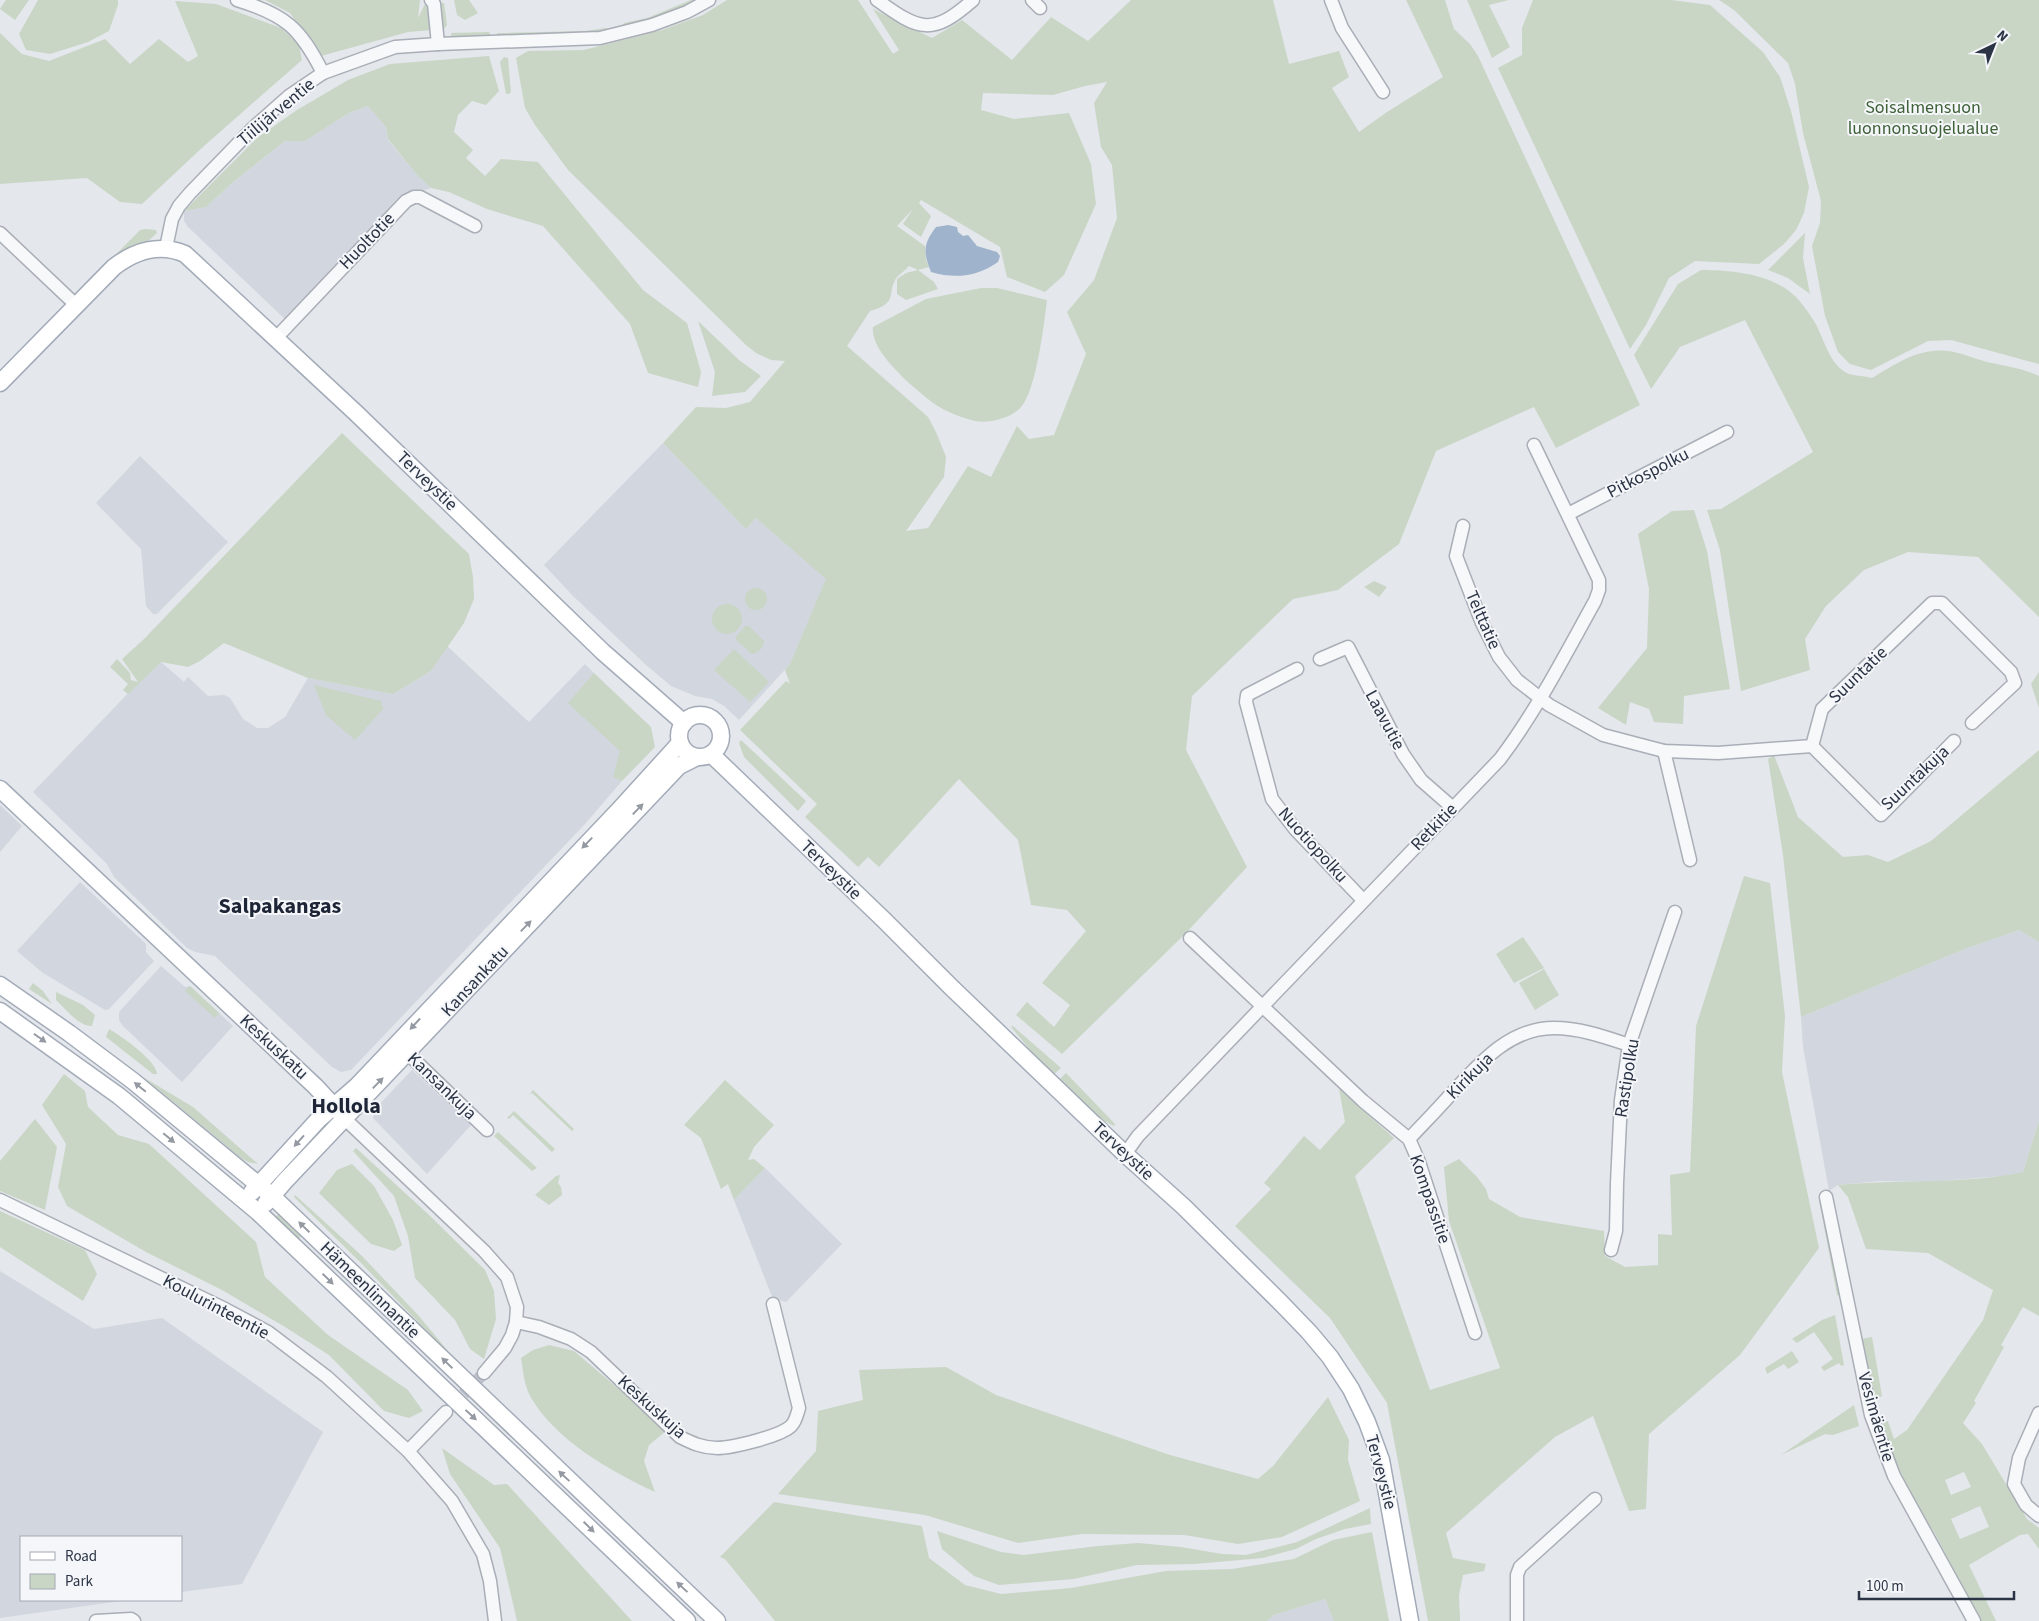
<svg xmlns="http://www.w3.org/2000/svg" width="2039" height="1621" viewBox="0 0 2039 1621" font-family="'Source Sans 3',sans-serif">
<style>
.built{fill:#d2d6de}
.green{fill:#c9d6c5;fill-rule:evenodd}
.water{fill:#9fb4cc}
.lines{fill:none;stroke-linecap:round;stroke-linejoin:round}
.minor-tunnel{stroke:#bfc3cb;stroke-width:12;stroke-dasharray:12 6;stroke-linecap:butt}
.minor-casing{stroke:#a9aeb7;stroke-width:15}
.major-casing{stroke:#a3abb8;stroke-width:19}
.minor{stroke:#f7f8fa;stroke-width:12}
.major{stroke:#fff;stroke-width:16}
.oneway{fill:#959aa2}
.labels{text-anchor:middle;dominant-baseline:central;stroke-width:4;stroke-linejoin:round;paint-order:stroke}
.park-label{font-size:18px;fill:#3f6138;stroke:#f4f6f9}
.street-label{font-size:18px;fill:#2b3445;stroke:#f4f6f9}
.district-label{font-size:22px;font-weight:bold;fill:#1d2536;stroke:#f4f6f9}
</style>
<rect width="100%" height="100%" fill="#e4e7ec"/>
<g class="built">
<path d="M368 106 386 127 388 140 417 175 431 188 405 197 286 320 188 227 184 221V211L206 207 231 184 285 141H305L349 113Z"/>
<path d="M663 443 746 529 756 518 827 579 790 664 739 720 724 706 712 699 695 696 671 686 645 664 573 596 544 565Z"/>
<path d="M140 456 228 542 157 614H153L146 606 141 549 96 503Z"/>
<path d="M447 646 529 722 585 664 594 673 569 703 621 751 613 777 622 781 585 824 351 1070 341 1072 332 1067 215 956 195 952 187 948 114 877 107 864 33 792 138 683 161 662 184 682 188 677 208 696 224 695 230 698 243 719 257 728H268L285 717 308 678 393 694 431 671Z"/>
<path d="M0 805 22 826 0 852Z"/>
<path d="M80 882 146 944V952L154 961 109 1009 105 1010 43 973 17 951Z"/>
<path d="M2019 930 2039 942V1121L2023 1172 2002 1176 1929 1182 1879 1181 1838 1185 1829 1191 1803 1047 1801 1017 1962 950Z"/>
<path d="M161 966 185 987 190 986 233 1026 182 1082 123 1026 119 1020V1012Z"/>
<path d="M412 1070 471 1125 427 1174 373 1118 376 1108Z"/>
<path d="M765 1168 842 1244 786 1302 775 1299 771 1294 734 1200Z"/>
<path d="M0 1271 94 1329 162 1318 323 1432 242 1584 181 1592V1537H21V1600H128L0 1618Z"/>
<path d="M1325 1599 1334 1621H1267L1274 1615Z"/>
</g>
<g class="green">
<path d="M6 0H29L15 20 0 9Z"/>
<path d="M38 0H118V5L109 31 88 42 50 54 26 50 19 34Z"/>
<path d="M265 0H420L418 18 427 0 433 30 408 32 321 56 290 13Z"/>
<path d="M454 0H469L478 13 465 20 457 15Z"/>
<path d="M691 0H699L660 18 624 27 622 26 624 23 647 18Z"/>
<path d="M727 0H858L893 54 899 50 873 9 932 38 962 20 1012 60 1051 17 1088 41 1131 0H1273L1289 64 1339 51 1349 77 1332 88 1359 132 1387 112 1443 77 1406 0H1445L1454 29 1470 44 1478 56 1640 405 1556 448 1534 407 1436 451 1399 544 1338 590 1293 599 1192 696 1186 750 1247 867 1186 933 1062 1054 1016 1015 1027 1002 1054 1027 1070 1005 1042 983 1086 931 1067 910 1031 905 1018 840 959 779 879 867 868 857 858 867 805 817 817 804 740 730 786 681 790 684 785 670 790 664 826 579 756 518 746 529 663 443 696 407 726 408 750 402 785 361 771 360 756 353 746 345 568 170 535 125 525 108 516 58 528 51 584 50 662 30 703 15ZM1107 82 1094 103 1101 147 1112 165 1117 218 1094 280 1067 312 1086 354 1054 435 1029 439 1017 426 991 477 968 466 928 528 906 531 944 477 946 457 936 432 928 417 847 346 870 311C900 303 886 292 897 277 901 273 906 270 909 266L918 270 906 273 897 279V294L906 300 938 289 934 282 918 270 929 267 926 260 925 246 897 226 913 209 903 224 921 237 931 216 919 203 921 200 1000 247 1007 277 1045 292 1064 275 1096 204 1091 164 1069 113 1014 119 981 110 983 93 1053 95 1085 86Z"/>
<path d="M1467 0H1509L1489 5 1510 47 1492 58Z"/>
<path d="M1533 0H1671L1710 5 1763 52 1780 77 1791 111 1809 187 1804 213 1796 230 1784 244 1759 264 1695 261 1669 278 1646 325 1630 349 1498 68 1522 55V28Z"/>
<path d="M1719 0H2039V364L1951 340 1928 341 1871 370 1850 364 1838 352 1825 316 1812 246 1820 223 1821 201 1803 133 1795 84 1788 63 1734 10Z"/>
<path d="M175 1 216 4 281 28 299 45 302 60 204 146 142 204 120 202 87 178 0 184V33L22 54 49 61 105 39 130 64 159 39 188 62 198 56Z"/>
<path d="M441 3H444L447 25 444 29 442 27 439 4Z"/>
<path d="M606 28 609 30 606 32 497 36V33L585 31Z"/>
<path d="M489 32 491 37 452 38 451 33Z"/>
<path d="M489 56 499 91 486 105 472 101 458 115 454 132 473 150 466 158 485 176 501 159 538 162 643 290 687 323 701 372 698 387 648 373 630 324 543 226 487 209 449 192 431 188 417 175 388 139 386 127 368 106 349 113 305 141H285L232 183 206 207 184 211 257 138 297 110 348 80 390 64Z"/>
<path d="M504 57 508 58 511 92 509 94H506L500 62Z"/>
<path d="M146 229 156 230 157 233 147 242 83 288 140 230Z"/>
<path d="M1805 233 1803 258 1810 294 1788 278 1768 270Z"/>
<path d="M1701 270C1732 270 1772 274 1795 296 1802 303 1809 313 1814 321 1824 337 1829 366 1849 374 1856 376 1865 376 1872 378 1897 363 1923 345 1954 352 1965 354 1976 359 1987 362 2005 366 2022 368 2039 376V617L1978 557 1908 552 1864 570 1826 606 1805 639 1810 670 1741 691 1720 550 1707 510 1721 509 1813 452 1745 320 1680 347 1651 389 1634 355 1678 284Z"/>
<path d="M981 288H997L1047 300C1044 325 1036 391 1021 407 1012 418 988 424 975 421 963 418 946 412 936 405 917 391 869 352 873 327L926 299Z"/>
<path d="M698 321 739 360 761 376 745 392 712 396 715 372Z"/>
<path d="M342 433 469 554 473 577 474 599 464 623 431 671 393 694 308 678 224 643 200 661 188 667 161 662 128 694 123 690 128 684 110 667 117 659 130 673 131 680 138 682 122 659 143 640Z"/>
<path d="M1694 510 1707 551 1730 689 1684 696 1683 724 1654 722 1649 709 1630 702 1626 725 1598 708 1647 648 1649 589 1638 534 1672 511Z"/>
<path d="M1374 581 1387 587 1379 597 1364 587Z"/>
<circle cx="756" cy="599" r="11"/>
<circle cx="727" cy="619" r="15"/>
<path d="M745 626H749L764 641C764 647 758 653 752 654L736 640V637Z"/>
<path d="M734 649 769 682 750 702 714 670Z"/>
<path d="M2039 672V708L2031 684Z"/>
<path d="M594 673 651 727 655 747 622 781 613 777 620 751 568 703Z"/>
<path d="M314 685 381 701 383 709 355 740 326 715Z"/>
<path d="M741 740 806 801 798 811 744 757 739 743Z"/>
<path d="M2039 750V942L2019 930 1962 950 1801 1017 1783 855 1768 759 1774 755 1798 817 1843 857 1868 855 1888 862 1931 841Z"/>
<path d="M1744 876 1770 883 1785 1016 1782 1072 1819 1248 1740 1355 1649 1434 1646 1509 1629 1511 1593 1416 1555 1437 1446 1533 1453 1558 1486 1564 1484 1571 1463 1575 1459 1595 1460 1621H1428L1387 1403 1330 1318 1235 1226 1271 1189 1264 1183 1304 1136 1320 1150 1345 1122 1339 1089 1394 1138 1355 1176 1430 1390 1500 1368 1449 1221 1444 1167 1459 1159 1477 1177 1486 1189 1489 1199 1520 1217 1604 1231 1605 1256 1625 1267 1658 1265V1234L1672 1235 1670 1175 1690 1172 1696 1026Z"/>
<path d="M1523 937 1544 968 1514 983 1496 954Z"/>
<path d="M1544 969 1559 995 1535 1010 1519 983Z"/>
<path d="M33 983 43 991 52 1004 29 989Z"/>
<path d="M190 986 219 1013 215 1018 185 991Z"/>
<path d="M56 992 83 1005 95 1015 92 1026C79 1027 65 1008 56 1000Z"/>
<path d="M1013 1026 1061 1068 1054 1074 1036 1057 1011 1027Z"/>
<path d="M109 1029C121 1036 156 1060 157 1074H153L106 1037Z"/>
<path d="M1066 1073 1115 1124 1114 1126 1102 1120 1059 1080Z"/>
<path d="M64 1074 85 1091 88 1107 118 1135 149 1144 256 1242 265 1277 328 1335 408 1390 423 1411 409 1418 384 1411 329 1355 285 1327 222 1290 146 1252 67 1206 58 1187 66 1144 42 1105Z"/>
<path d="M143 1077 193 1107 258 1164 248 1162 241 1158Z"/>
<path d="M725 1080 774 1125 754 1147 748 1160 754 1159 765 1168 734 1200 728 1184 721 1189 701 1138 684 1125Z"/>
<path d="M533 1090 574 1129 572 1131 532 1093 529 1095Z"/>
<path d="M514 1111 555 1149 552 1152 513 1115 509 1119 507 1118Z"/>
<path d="M35 1119 57 1147 45 1210 0 1191V1161Z"/>
<path d="M2039 1121V1316L2023 1307 2001 1345 2004 1347 1974 1401 1976 1403 1963 1423 1982 1444 2027 1519 2039 1528V1549L2028 1534 2020 1535 1969 1565 1996 1621H1981L1934 1532 1911 1496 1891 1451 1882 1422 1888 1421 1894 1439 1907 1430 1983 1320 1993 1290 1928 1253 1866 1249 1848 1197 1838 1185C1899 1179 1962 1185 2023 1172ZM1964 1472 1971 1487 1951 1495 1945 1480ZM1980 1506 1989 1527 1960 1539 1951 1519Z"/>
<path d="M498 1132 537 1168 532 1171 494 1136Z"/>
<path d="M356 1148 428 1214 485 1270 494 1291 496 1319 484 1359 470 1349 455 1320 415 1278 408 1236 394 1196 353 1151Z"/>
<path d="M352 1164 374 1186 393 1220 402 1245 394 1251 371 1244 319 1193 337 1170Z"/>
<path d="M560 1175 558 1183 561 1187 562 1195 549 1205 535 1195 556 1176Z"/>
<path d="M295 1195 362 1256 418 1315 448 1351 447 1352 363 1265 294 1197Z"/>
<path d="M1819 1200H1821L1840 1296 1837 1295Z"/>
<path d="M0 1211 85 1250 97 1274 83 1301 0 1247Z"/>
<path d="M279 1214 301 1236 298 1240 275 1217Z"/>
<path d="M1835 1315 1844 1365 1841 1366 1839 1363 1824 1371 1821 1367 1833 1359 1814 1332 1797 1343 1792 1339 1822 1320Z"/>
<path d="M1872 1337 1882 1396 1875 1400 1861 1339Z"/>
<path d="M549 1345 574 1351 627 1396 666 1431 649 1445 644 1461 655 1492C610 1471 555 1440 530 1396 524 1384 523 1371 521 1358L533 1350Z"/>
<path d="M1792 1351 1799 1362 1788 1369 1784 1364 1767 1374 1765 1368Z"/>
<path d="M946 1367 996 1395 1170 1455 1258 1479 1273 1466 1328 1397 1349 1440 1348 1460 1360 1501 1282 1537 1238 1544 1184 1535 1082 1534 1018 1543 925 1515 778 1494 816 1451 818 1411 863 1400 859 1370Z"/>
<path d="M1854 1405 1859 1426 1833 1435 1825 1434 1781 1455Z"/>
<path d="M442 1448 494 1485 507 1484 632 1621H517L500 1548 450 1474Z"/>
<path d="M774 1502 922 1526 929 1558 965 1585 1001 1594 1071 1588 1166 1571 1232 1569 1294 1559 1333 1540 1372 1532 1389 1621H1334L1325 1599 1274 1615 1267 1621H775L725 1559 720 1557Z"/>
<path d="M1370 1508 1371 1524 1345 1529 1316 1539 1296 1549 1263 1558 1194 1564 1137 1565 1074 1579 999 1585 974 1576 942 1549 937 1531 1001 1552 1023 1555 1098 1546 1138 1543 1181 1547 1222 1554 1246 1555 1297 1542Z"/>
</g>
<path class="water" d="M948 225 957 227 958 232 963 236 968 235 977 246 997 252 1000 256 998 262C977 277 955 279 931 272 923 252 923 244 936 227Z"/>
<g class="lines">
<path class="minor-tunnel" d="M451 1407 484 1373"/>
<defs>
<g id="minor">
<path d="M237 0C286 15 300 28 323 73"/>
<path d="M431 0 434 4 438 44"/>
<path d="M877 0C920 31 932 36 973 0"/>
<path d="M1032 0 1040 8"/>
<path d="M1331 0 1342 28 1383 92"/>
<path d="M0 233 76 305"/>
<path d="M166 248 172 219 179 206 190 193 254 127 289 96 323 73 395 47 438 44 600 38 652 25 687 12 709 0"/>
<path d="M276 338 406 201 414 197H420L475 226"/>
<path d="M1568 514 1727 432"/>
<path d="M1463 526 1456 556 1482 623 1499 657 1517 680 1549 705 1603 735 1664 751 1718 753 1812 746 1822 709 1932 603H1942L2011 672 2015 683 1972 723"/>
<path d="M1320 659 1348 647 1403 754 1421 780 1453 808"/>
<path d="M1297 669 1247 695 1246 702 1272 799 1295 829 1363 900"/>
<path d="M1812 746 1881 815 1954 741"/>
<path d="M1664 751 1690 860"/>
<path d="M1190 938 1363 1101 1409 1139 1419 1162 1475 1333"/>
<path d="M400 1046 487 1130"/>
<path d="M344 1118 484 1251 507 1277 517 1307 516 1322 512 1335 505 1348 484 1373"/>
<path d="M1409 1139C1423 1124 1437 1110 1451 1094 1479 1064 1509 1028 1554 1028 1580 1028 1605 1037 1629 1045"/>
<path d="M1125 1154 1138 1136 1500 759C1537 710 1565 655 1595 601L1599 590V580L1534 445"/>
<path d="M1826 1197 1871 1415 1894 1476 1974 1621"/>
<path d="M0 1200 225 1309 268 1332 327 1377 408 1451 452 1501 483 1554 490 1581 495 1621"/>
<path d="M1611 1250 1616 1231 1617 1183 1621 1100 1629 1045 1675 912"/>
<path d="M516 1322 539 1327 571 1339 591 1352 680 1437C692 1443 703 1448 717 1448 732 1448 781 1436 791 1426 796 1421 797 1414 799 1408L773 1304"/>
<path d="M2039 1413 2019 1458 2014 1484 2026 1505 2039 1516"/>
<path d="M408 1451 446 1412"/>
<path d="M96 1621 131 1619 134 1621"/>
<path d="M1517 1621V1575L1520 1567 1595 1499"/>
</g>
<g id="major">
<path d="M0 383 114 267C135 251 160 243 185 254L356 413 603 652 684 723"/>
<circle cx="700" cy="736" r="21"/>
<path d="M711 754 884 920 951 987 1125 1154 1184 1207 1281 1303 1309 1332 1330 1357 1351 1389 1367 1422 1381 1460 1410 1621"/>
<path d="M0 789 316 1087 341 1114"/>
<path d="M0 985 69 1033 133 1081 272 1196 717 1621"/>
<path d="M0 1011 119 1096 258 1212 687 1621"/>
<path d="M252 1192 318 1120 357 1086 619 810 680 743"/>
<path d="M266 1203 285 1181 679 766 697 757"/>
</g>
</defs>
<use href="#minor" class="minor-casing"/>
<use href="#major" class="major-casing"/>
<use href="#minor" class="minor"/>
<use href="#major" class="major"/>
</g>
<defs><path id="oneway-solid" d="M-6-.8H1V-3.2L6.5 0L1 3.2V.8H-6Z" transform="scale(1.25)"/></defs>
<g class="oneway">
<use href="#oneway-solid" transform="translate(638 809) rotate(-46)"/>
<use href="#oneway-solid" transform="translate(587 843) rotate(134)"/>
<use href="#oneway-solid" transform="translate(526 926) rotate(-46)"/>
<use href="#oneway-solid" transform="translate(415 1024) rotate(133)"/>
<use href="#oneway-solid" transform="translate(40 1038) rotate(35)"/>
<use href="#oneway-solid" transform="translate(378 1083) rotate(-46)"/>
<use href="#oneway-solid" transform="translate(140 1087) rotate(-141)"/>
<use href="#oneway-solid" transform="translate(169 1138) rotate(40)"/>
<use href="#oneway-solid" transform="translate(299 1141) rotate(132)"/>
<use href="#oneway-solid" transform="translate(304 1227) rotate(-136)"/>
<use href="#oneway-solid" transform="translate(328 1279) rotate(44)"/>
<use href="#oneway-solid" transform="translate(447 1363) rotate(-136)"/>
<use href="#oneway-solid" transform="translate(471 1415) rotate(43)"/>
<use href="#oneway-solid" transform="translate(564 1476) rotate(-137)"/>
<use href="#oneway-solid" transform="translate(589 1527) rotate(44)"/>
<use href="#oneway-solid" transform="translate(682 1587) rotate(-137)"/>
</g>
<g class="labels">
<g class="park-label">
<text x="1923" y="107">Soisalmensuon<tspan x="1923" dy="21">luonnonsuojelualue</tspan></text>
</g>
<g class="street-label">
<text transform="translate(276 112) rotate(-40)">Tiilijärventie</text>
<text transform="translate(367 241) rotate(-46)">Huoltotie</text>
<text transform="translate(1648 473) rotate(-27)">Pitkospolku</text>
<text transform="translate(427 481) rotate(44)">Terveystie</text>
<text transform="translate(1483 620) rotate(66)">Telttatie</text>
<text transform="translate(1858 675) rotate(-44)">Suuntatie</text>
<text transform="translate(1385 720) rotate(62)">Laavutie</text>
<text transform="translate(1915 778) rotate(-43)">Suuntakuja</text>
<text transform="translate(1434 827) rotate(-46)">Retkitie</text>
<text transform="translate(1313 845) rotate(48)">Nuotiopolku</text>
<text transform="translate(831 870) rotate(44)">Terveystie</text>
<text transform="translate(475 981) rotate(-47)">Kansankatu</text>
<text transform="translate(274 1047) rotate(43)">Keskuskatu</text>
<text transform="translate(1470 1076) rotate(-45)">Kirikuja</text>
<text transform="translate(1627 1078) rotate(-81)">Rastipolku</text>
<text transform="translate(442 1086) rotate(44)">Kansankuja</text>
<text transform="translate(1123 1151) rotate(43)">Terveystie</text>
<text transform="translate(1430 1199) rotate(71)">Kompassitie</text>
<text transform="translate(370 1290) rotate(44)">Hämeenlinnantie</text>
<text transform="translate(216 1307) rotate(28)">Koulurinteentie</text>
<text transform="translate(652 1407) rotate(42)">Keskuskuja</text>
<text transform="translate(1876 1417) rotate(74)">Vesimäentie</text>
<text transform="translate(1381 1472) rotate(75)">Terveystie</text>
</g>
<g class="district-label">
<text x="280" y="906">Salpakangas</text>
<text x="346" y="1106">Hollola</text>
</g>
</g>
<rect x="20" y="1536" width="162" height="65" fill="#f4f6f9" stroke="#a4a8b1"/>
<rect x="30" y="1552" width="25" height="8" fill="#ffffff" stroke="#a4a8b1"/>
<text x="65" y="1561" font-size="15" fill="#2b3445">Road</text>
<rect x="30" y="1574" width="25" height="15" fill="#c9d6c5" stroke="#a4a8b1"/>
<text x="65" y="1586" font-size="15" fill="#2b3445">Park</text>
<g transform="translate(1994 45) rotate(43)" stroke="#f4f6f9" stroke-width="4" paint-order="stroke">
<path d="M0-4L9 19L0 12L-9 19Z" fill="#2b3445"/>
<text y="-8" font-size="14" font-weight="bold" text-anchor="middle" fill="#2b3445">N</text>
</g>
<path d="M1859 1591v8h155v-8" fill="none" stroke="#2b3445" stroke-width="2.5"/>
<text x="1866" y="1591" font-size="15" fill="#2b3445" stroke="#f4f6f9" stroke-width="4" paint-order="stroke">100 m</text>
</svg>
